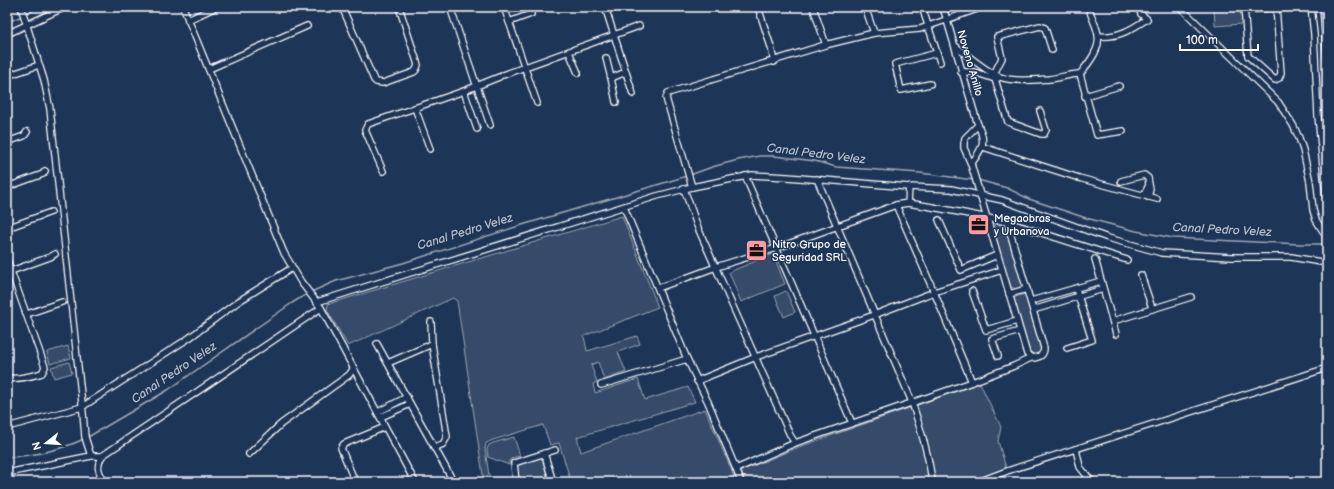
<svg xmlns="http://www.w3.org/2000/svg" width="1334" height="489" viewBox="0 0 1334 489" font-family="'Balsamiq Sans',sans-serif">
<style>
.green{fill:#364b69;stroke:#9aa5b4}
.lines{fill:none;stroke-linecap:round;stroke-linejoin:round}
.stream{stroke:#a0aab8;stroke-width:1.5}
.minor-casing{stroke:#fff;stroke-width:8}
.minor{stroke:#1d3557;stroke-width:5.5}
.labels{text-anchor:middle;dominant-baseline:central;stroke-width:3;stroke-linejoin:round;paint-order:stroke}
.street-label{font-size:11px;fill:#fff;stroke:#1d3557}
.poi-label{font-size:11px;fill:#fff;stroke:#1d3557;text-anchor:start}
.water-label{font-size:12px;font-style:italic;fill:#b8c0ca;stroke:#1d3557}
</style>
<rect width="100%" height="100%" fill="#1d3557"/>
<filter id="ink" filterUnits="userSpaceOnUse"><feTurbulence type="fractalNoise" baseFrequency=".025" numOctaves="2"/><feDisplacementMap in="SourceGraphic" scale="8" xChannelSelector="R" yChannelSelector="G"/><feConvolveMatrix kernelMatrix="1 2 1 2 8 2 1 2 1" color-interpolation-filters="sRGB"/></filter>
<g filter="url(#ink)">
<g class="green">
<path d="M1214 7H1241L1242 24 1215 26Z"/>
<path d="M622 216 658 307 584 336 587 351 637 336 640 344 618 352 626 372 604 380 598 362 591 365 597 382 593 384 595 393 638 379 645 400 688 387 695 402 577 437 581 452 705 409 731 469 735 482H571L559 443 550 445 543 425 493 440 486 443 485 449 490 482H484L457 301 453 298 348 346 327 310 328 304Z"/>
<path d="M1003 223 1006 226 1022 284C1018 290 1014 290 1009 285L992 229 995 225Z"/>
<path d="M773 254 785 284 741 302 729 272Z"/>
<path d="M786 291 795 312 784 317 775 296Z"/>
<path d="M1025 294 1027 296 1042 349 1040 352C1036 355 1033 357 1029 352L1014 300 1015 297Z"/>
<path d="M68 346 71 358 50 364 47 352Z"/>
<path d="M69 362 72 373 54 378 51 367Z"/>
<path d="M980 383 1001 427 998 441 1007 471 972 482H745L741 471 799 447Z"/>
<path d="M514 437 520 456 512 458 509 461V465L488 457 487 449 489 445 493 443Z"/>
<path d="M542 457 549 482H519L517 467 518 464Z"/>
</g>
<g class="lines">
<g class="stream">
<path d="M27 13 40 7"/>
<path d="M7 22 20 17"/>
<path d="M690 175 712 167 738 160 760 156H774L815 161 836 167 920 173 974 180"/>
<path d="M978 180 1007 188 1029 199 1086 218 1136 231 1173 238 1300 244H1325"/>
<path d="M311 292 336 281 403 263 522 225 687 176"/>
<path d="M88 437 168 390 292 303 307 294"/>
<path d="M7 457C33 456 60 450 84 439"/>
</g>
<defs>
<g id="minor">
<path d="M21 7 44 80 50 109 83 413 85 437 91 456"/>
<path d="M183 7 284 253 301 282 321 308 415 482"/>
<path d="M342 7 374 80 376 82 383 83 414 72 416 70 418 65 399 7"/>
<path d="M450 7 490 125"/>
<path d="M504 7 537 103"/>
<path d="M605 7 633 94"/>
<path d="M758 7 771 47 774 62"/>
<path d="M813 7 826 45"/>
<path d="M865 7 874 33"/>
<path d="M922 7 940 62"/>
<path d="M943 7 978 125C987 143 982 149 971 164"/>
<path d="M1180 7 1278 102 1293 125 1299 138 1303 150 1310 182 1313 210 1316 220 1326 236 1327 252"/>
<path d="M1244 7 1248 56 1275 80 1279 78 1281 73 1276 7"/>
<path d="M1311 7 1314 34 1318 116 1327 207"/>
<path d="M1323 7 1327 61"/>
<path d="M1244 10 1285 7"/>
<path d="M188 20 216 7"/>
<path d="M509 22 531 14"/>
<path d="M7 34 65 7"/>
<path d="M1099 36C1118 38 1132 29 1147 19L1141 14 1138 7"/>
<path d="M955 46C966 54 988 73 1000 77 1015 82 1034 80 1049 79 1060 78 1069 74 1080 74"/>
<path d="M569 52 578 73"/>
<path d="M606 58 611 78 626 72"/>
<path d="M209 69 307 26"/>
<path d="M961 72H974L995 79 998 78"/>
<path d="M994 74 1002 58 997 37 1040 26 1045 28 1052 50"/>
<path d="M1080 74 1097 135 1123 131"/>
<path d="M1080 74C1088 64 1101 49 1098 35 1097 27 1092 19 1090 11"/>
<path d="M503 75 639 26"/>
<path d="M7 76 39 65"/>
<path d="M611 78 616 102"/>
<path d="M995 79 1008 122 1041 134H1044L1046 130 1040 111"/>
<path d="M930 84 901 90 895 64 937 53"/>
<path d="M464 91 477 129"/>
<path d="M1085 96 1119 86"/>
<path d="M415 108 430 149"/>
<path d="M7 142 24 136 27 132"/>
<path d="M983 147 1079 178 1157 199"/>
<path d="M383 171 365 130 368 124 464 91 499 77"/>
<path d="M745 176 852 423"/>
<path d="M817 179 912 402C920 428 929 455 932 482"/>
<path d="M1121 181 1144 175 1148 178 1149 185"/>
<path d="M7 187 43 174 45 171"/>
<path d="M692 187 666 98 668 93 825 45 874 33 920 29 983 7"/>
<path d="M684 189 698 228 790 435 795 443"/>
<path d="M1144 195 1149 185 1150 189 1148 197"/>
<path d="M908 203C941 208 974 215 1007 222L1044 348C1044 356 1039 357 1033 358L1027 354 971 164 964 148V143L965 138 978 125"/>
<path d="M896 205 934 292 972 382"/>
<path d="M624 207 687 359 708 402 736 469 795 443 972 382 1014 366 1031 358"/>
<path d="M939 220 961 270 997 255"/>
<path d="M1007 222 1127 260"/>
<path d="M7 228 51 212"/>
<path d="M1095 259 1116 334"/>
<path d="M7 260 45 367 42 373C31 376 17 380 7 378"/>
<path d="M11 271 50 257 55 254"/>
<path d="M1141 275 1152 308"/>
<path d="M658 288 716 267 777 248 896 205 908 203 909 187"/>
<path d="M972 291 986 330 1017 321"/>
<path d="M1009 294 1027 289"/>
<path d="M1031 301 1101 281"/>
<path d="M317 302 657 196 692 187 752 175 787 177 909 187 951 189 1002 200 1108 238 1162 253 1231 257H1291L1327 263"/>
<path d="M1033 310 1103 289"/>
<path d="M27 314 62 302"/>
<path d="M1113 321 1191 297"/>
<path d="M431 322 432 344 447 437 443 444 434 448"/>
<path d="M377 344 453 481"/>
<path d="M1067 348 1092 340 1076 289"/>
<path d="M998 356 992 339 1020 331"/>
<path d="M388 363 432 344"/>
<path d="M697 381 756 357 874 315 934 292 1002 270"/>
<path d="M601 385 687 359"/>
<path d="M378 412 407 397"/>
<path d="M381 417 410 404"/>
<path d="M7 427 82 407 189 338 239 301 292 268"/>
<path d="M1076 449 1080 467 1092 482"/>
<path d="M544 453 553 482"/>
<path d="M249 454 281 424 342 380 349 375 354 368"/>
<path d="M736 469 741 482"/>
<path d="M7 473 91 456H102"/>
<path d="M105 482C98 472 96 466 102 456L321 308"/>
<path d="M355 482 341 448 344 444 385 427"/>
<path d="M516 482 514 463 555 450"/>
<path d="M978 482 1007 471 1327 368"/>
</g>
</defs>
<use href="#minor" class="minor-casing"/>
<use href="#minor" class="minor"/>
</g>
</g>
<defs>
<symbol id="office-square" viewBox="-11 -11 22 22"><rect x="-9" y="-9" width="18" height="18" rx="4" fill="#ff9aa2" stroke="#1d3557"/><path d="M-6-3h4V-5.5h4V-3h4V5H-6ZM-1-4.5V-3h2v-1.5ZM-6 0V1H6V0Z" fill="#111"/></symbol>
</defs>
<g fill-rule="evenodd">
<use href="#office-square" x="966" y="212" width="25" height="25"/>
<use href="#office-square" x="744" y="238" width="25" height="25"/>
</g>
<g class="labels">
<g class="street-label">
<text transform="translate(970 63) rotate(74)">Noveno Anillo</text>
</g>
<g class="poi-label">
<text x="994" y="218">Megaobras<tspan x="994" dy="13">y Urbanova</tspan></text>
<text x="772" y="244">Nitro Grupo de<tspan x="772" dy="13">Seguridad SRL</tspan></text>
</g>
<g class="water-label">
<text transform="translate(816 154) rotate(7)">Canal Pedro Velez</text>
<text transform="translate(1222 230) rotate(3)">Canal Pedro Velez</text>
<text transform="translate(465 232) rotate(-17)">Canal Pedro Velez</text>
<text transform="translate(174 373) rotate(-34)">Canal Pedro Velez</text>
</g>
</g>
<rect width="1334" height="489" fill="none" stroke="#1d3557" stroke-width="24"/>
<rect x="12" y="12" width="1310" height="465" fill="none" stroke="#fff" stroke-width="1.5" filter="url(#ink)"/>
<g transform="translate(46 443) rotate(253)" stroke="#1d3557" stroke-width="3" paint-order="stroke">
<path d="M0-3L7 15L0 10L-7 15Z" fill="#ffffff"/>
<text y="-6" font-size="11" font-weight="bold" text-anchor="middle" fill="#ffffff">N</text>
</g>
<path d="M1180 44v6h78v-6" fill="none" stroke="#ffffff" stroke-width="2"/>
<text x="1186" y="44" font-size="12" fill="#ffffff" stroke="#1d3557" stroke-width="3" paint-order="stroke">100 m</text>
</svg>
